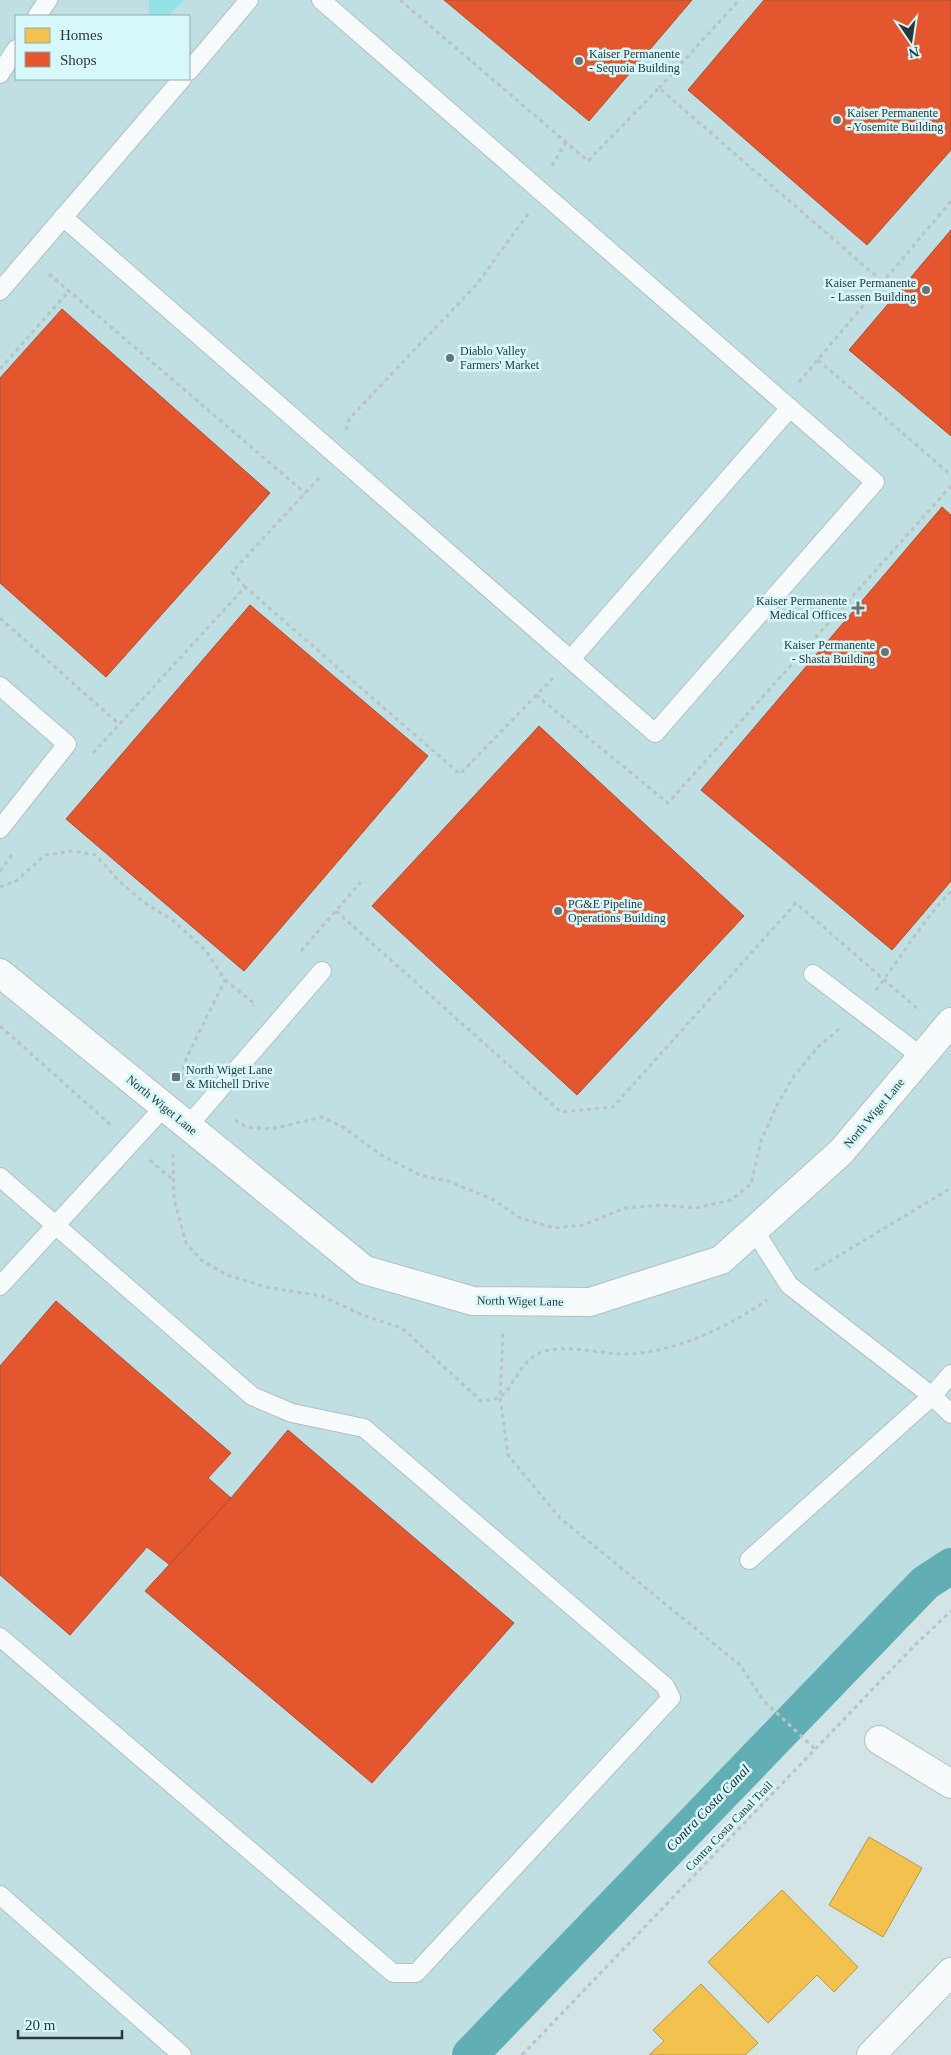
<svg xmlns="http://www.w3.org/2000/svg" width="951" height="2055" viewBox="0 0 951 2055" font-family="'Times New Roman',serif">
<style>
.built{fill:#bfdfe2;fill-rule:evenodd}
.green{fill:#94e1e8}
.homes{fill:#f2c14e;stroke:#b69848}
.shops{fill:#e4572e;stroke:#ac4e31}
.lines{fill:none;stroke-linecap:round;stroke-linejoin:round}
.canal{stroke:#61aeb4;stroke-width:36}
.lane-casing{stroke:#b2c0c2;stroke-width:20}
.street-casing{stroke:#b2c0c2;stroke-width:30}
.path{stroke:#bbc2c3;stroke-width:3;stroke-dasharray:4 4;stroke-linecap:butt}
.lane{stroke:#f8fbfb;stroke-width:18}
.street{stroke:#f8fbfb;stroke-width:28}
.poi-dot{fill:#657476;stroke:#d7f8fb;stroke-width:2}
.labels{text-anchor:middle;dominant-baseline:central;stroke-width:5;stroke-linejoin:round;paint-order:stroke}
.poi-label{font-size:12px;fill:#2b3839;stroke:#d7f8fb;text-anchor:start}
.street-label{font-size:12px;fill:#2b3839;stroke:#d7f8fb}
.water-label{font-size:14px;font-style:italic;fill:#182e30;stroke:#d7f8fb}
</style>
<rect width="100%" height="100%" fill="#d2e4e6"/>
<path class="built" d="M0 0H951V1550L918 1573 787 1710 448 2055H0ZM16 16H189V79H16Z"/>
<path class="green" d="M149 0H184L168 16H149Z"/>
<g class="homes">
<path d="M869 1837 922 1868 883 1937 829 1905Z"/>
<path d="M782 1890 858 1967 834 1992 817 1975 768 2023 708 1962Z"/>
<path d="M701 1984 758 2043 745 2055H649L664 2041 653 2030Z"/>
</g>
<g class="shops">
<path d="M444 0H692L589 121Z"/>
<path d="M764 0H951V150L867 245 688 90Z"/>
<path d="M951 230V436L849 350Z"/>
<path d="M62 309 270 493 106 677 0 583V378Z"/>
<path d="M942 507 951 515V881L892 950 701 790Z"/>
<path d="M250 605 428 756 244 971 66 819Z"/>
<path d="M539 726 744 916 577 1095 372 906Z"/>
<path d="M56 1301 231 1453 208 1478 231 1498 170 1565 147 1547 70 1635 0 1575V1366Z"/>
<path d="M288 1430 514 1623 372 1783 145 1591 231 1498Z"/>
</g>
<g class="lines">
<path class="canal" d="M470 2055 925 1583 951 1566"/>
<defs>
<g id="lane">
<path d="M37 16 48 0"/>
<path d="M189 71 249 0"/>
<path d="M0 74 16 49"/>
<path d="M63 217 655 733 875 482 321 0"/>
<path d="M0 291 182 79"/>
<path d="M571 659 790 408"/>
<path d="M0 686 67 744 0 829"/>
<path d="M813 974 922 1057"/>
<path d="M188 1126 322 971"/>
<path d="M0 1177 252 1396 292 1413 364 1428 665 1686 671 1698 416 1973H393L0 1637"/>
<path d="M754 1230 789 1285 932 1396 951 1414"/>
<path d="M0 1286 164 1107"/>
<path d="M749 1560 932 1396 951 1374"/>
<path d="M0 1895 182 2055"/>
</g>
<g id="street">
<path d="M0 973 365 1270 473 1301 590 1302 721 1260 841 1152 951 1022"/>
<path d="M879 1740 951 1784"/>
<path d="M871 2055 951 1972"/>
</g>
</defs>
<use href="#lane" class="lane-casing"/>
<use href="#street" class="street-casing"/>
<g class="path">
<path d="M400 0 588 161 659 88 883 282"/>
<path d="M659 88 739 0"/>
<path d="M552 166 566 142"/>
<path d="M49 274 305 493"/>
<path d="M818 360 951 475"/>
<path d="M0 369 69 291"/>
<path d="M799 382 951 201"/>
<path d="M346 430 349 419 477 284 528 214"/>
<path d="M245 587 232 572 320 477"/>
<path d="M0 618 119 724"/>
<path d="M536 695 668 803 951 486"/>
<path d="M93 753 245 587 460 774 553 678"/>
<path d="M0 871 13 853"/>
<path d="M0 887 16 881 45 855 73 851 96 855 117 879 142 901 175 922 206 951 225 980 185 1061 181 1079"/>
<path d="M336 911 561 1112 613 1107 796 903 920 1011"/>
<path d="M301 951 361 882"/>
<path d="M225 980 255 1004 253 1006"/>
<path d="M876 990C901 957 922 922 951 891"/>
<path d="M0 1026 112 1126"/>
<path d="M235 1120 246 1127 271 1129 322 1117 343 1127 381 1155 420 1175 448 1181 494 1200 520 1218 554 1228 583 1225 625 1208 661 1205 696 1208 731 1200 751 1184 761 1141 777 1105 794 1076 818 1047 839 1029"/>
<path d="M173 1154 174 1199 186 1243 201 1260 227 1275 266 1287 322 1296 362 1315 402 1328 481 1401C487 1400 495 1400 500 1397 516 1386 520 1358 545 1351 571 1344 602 1355 629 1354 678 1351 728 1327 767 1300"/>
<path d="M150 1160 173 1180"/>
<path d="M815 1270 951 1188"/>
<path d="M503 1334 500 1397 508 1455 560 1518 740 1665 763 1700 815 1749"/>
<path d="M522 2055 915 1645 951 1611"/>
</g>
<use href="#lane" class="lane"/>
<use href="#street" class="street"/>
</g>
<g class="poi-dot">
<circle cx="579" cy="61" r="5"/>
<circle cx="837" cy="120" r="5"/>
<circle cx="926" cy="290" r="5"/>
<circle cx="450" cy="358" r="5"/>
<path d="M855.5 600.5h5v5h5v5h-5v5h-5v-5h-5v-5h5z"/>
<circle cx="885" cy="652" r="5"/>
<circle cx="558" cy="911" r="5"/>
<rect x="171" y="1072" width="10" height="10" rx="2.5"/>
</g>
<g class="labels">
<g class="poi-label">
<text x="589" y="54">Kaiser Permanente<tspan x="589" dy="14">- Sequoia Building</tspan></text>
<text x="847" y="113">Kaiser Permanente<tspan x="847" dy="14">- Yosemite Building</tspan></text>
<text x="916" y="283" text-anchor="end">Kaiser Permanente<tspan x="916" dy="14">- Lassen Building</tspan></text>
<text x="460" y="351">Diablo Valley<tspan x="460" dy="14">Farmers' Market</tspan></text>
<text x="847" y="601" text-anchor="end">Kaiser Permanente<tspan x="847" dy="14">Medical Offices</tspan></text>
<text x="875" y="645" text-anchor="end">Kaiser Permanente<tspan x="875" dy="14">- Shasta Building</tspan></text>
<text x="568" y="904">PG&amp;E Pipeline<tspan x="568" dy="14">Operations Building</tspan></text>
<text x="186" y="1070">North Wiget Lane<tspan x="186" dy="14">&amp; Mitchell Drive</tspan></text>
</g>
<g class="street-label">
<text transform="translate(162 1105) rotate(39)">North Wiget Lane</text>
<text transform="translate(874 1113) rotate(-50)">North Wiget Lane</text>
<text transform="translate(520 1301) rotate(1)">North Wiget Lane</text>
<text transform="translate(729 1826) rotate(-46)">Contra Costa Canal Trail</text>
</g>
<g class="water-label">
<text transform="translate(708 1808) rotate(-46)">Contra Costa Canal</text>
</g>
</g>
<rect x="15" y="15" width="175" height="65" fill="#d7f8fb" stroke="#92abad"/>
<rect x="25" y="28" width="25" height="15" fill="#f2c14e" stroke="#92abad"/>
<text x="60" y="40" font-size="15" fill="#2b3839">Homes</text>
<rect x="25" y="52" width="25" height="15" fill="#e4572e" stroke="#92abad"/>
<text x="60" y="65" font-size="15" fill="#2b3839">Shops</text>
<g transform="translate(911 40) rotate(167)" stroke="#d7f8fb" stroke-width="4" paint-order="stroke">
<path d="M0-4L9 19L0 12L-9 19Z" fill="#2b3839"/>
<text y="-8" font-size="14" font-weight="bold" text-anchor="middle" fill="#2b3839">N</text>
</g>
<path d="M18 2030v8h104v-8" fill="none" stroke="#2b3839" stroke-width="2.5"/>
<text x="25" y="2030" font-size="15" fill="#2b3839" stroke="#d7f8fb" stroke-width="4" paint-order="stroke">20 m</text>
</svg>
